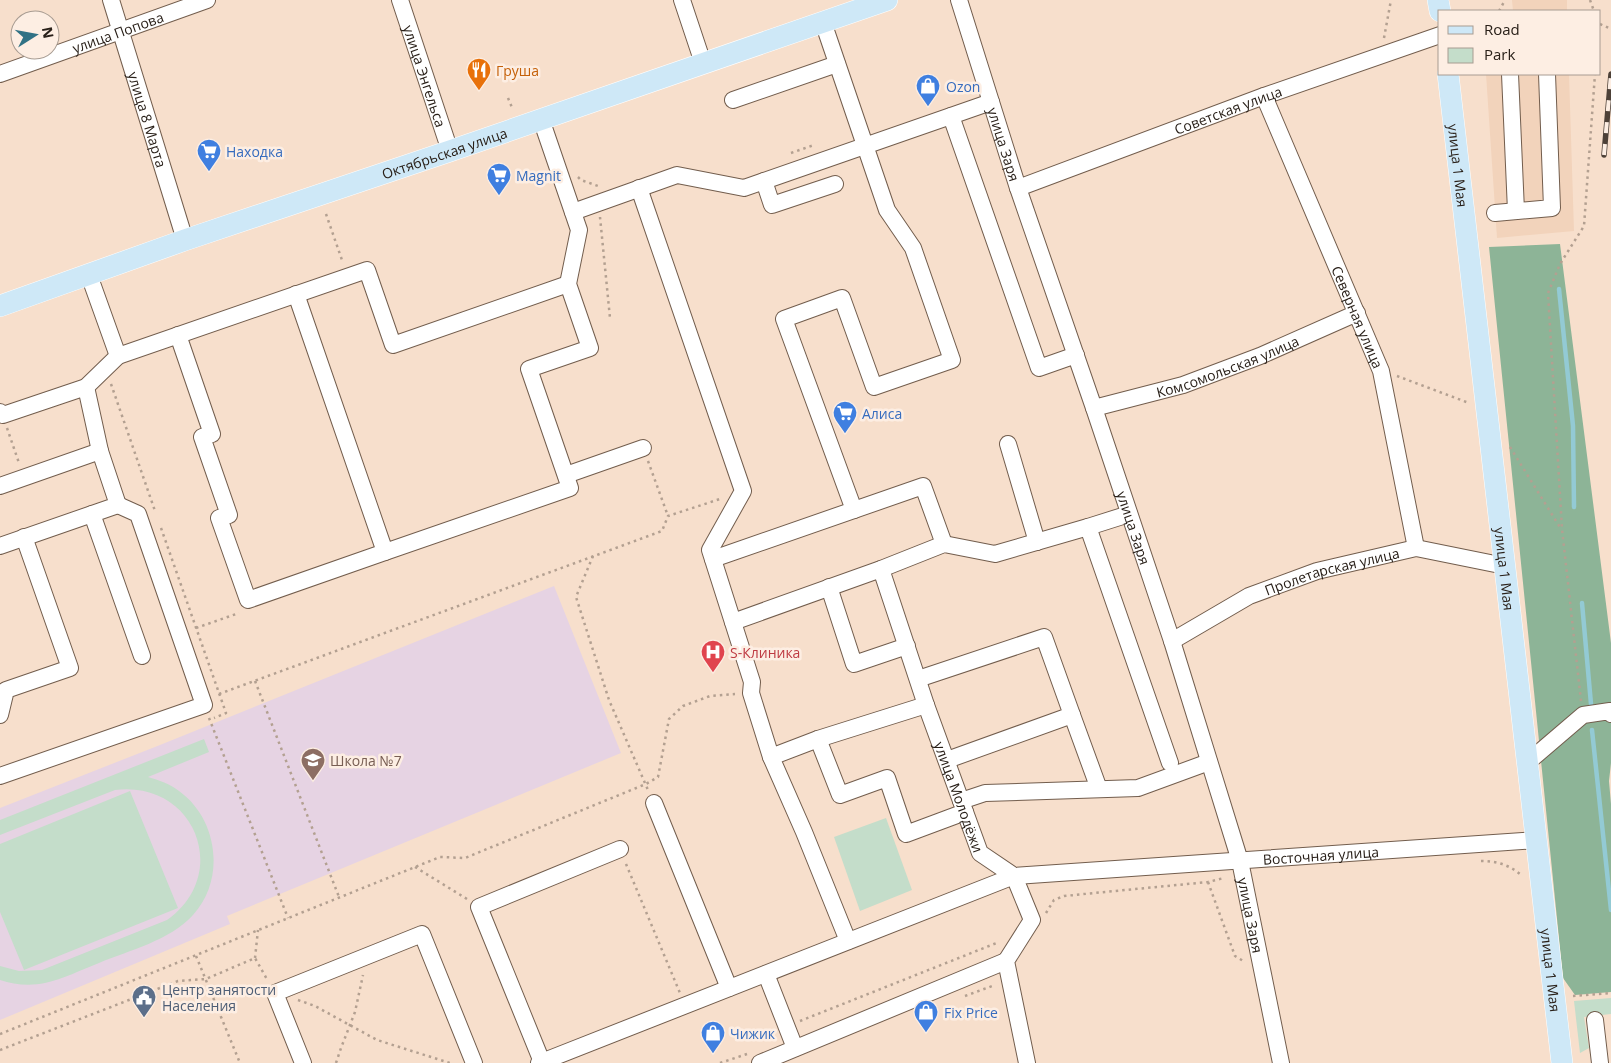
<svg xmlns="http://www.w3.org/2000/svg" width="1611" height="1063" viewBox="0 0 1611 1063" font-family="'Open Sans',sans-serif">
<style>
.built{fill:#f2d3bb}
.education{fill:#e6d3e3}
.green{fill:#c4ddca}
.forest{fill:#8db497}
.lines{fill:none;stroke-linecap:round;stroke-linejoin:round}
.stream{stroke:#93cad4;stroke-width:4.5}
.minor-casing{stroke:#725d4d;stroke-width:18}
.major-casing{stroke:#fff;stroke-width:22}
.path{stroke:#b3a091;stroke-width:2.5;stroke-dasharray:2.5 4;stroke-linecap:butt}
.minor{stroke:#fff;stroke-width:16}
.major{stroke:#cee8f7;stroke-width:21}
.rail-casing{stroke:#4d4138;stroke-width:5.5}
.rail{stroke:#fdeee3;stroke-width:4;stroke-dasharray:11;stroke-linecap:butt}
.labels{text-anchor:middle;dominant-baseline:central;stroke-width:5;stroke-linejoin:round;paint-order:stroke}
.street-label{font-size:14px;fill:#292019;stroke:#fdeee3}
.food-label{font-size:14px;fill:#c56008;stroke:#fdeee3;text-anchor:start}
.shop-label{font-size:14px;fill:#366cbe;stroke:#fdeee3;text-anchor:start}
.health-label{font-size:14px;fill:#be3a42;stroke:#fdeee3;text-anchor:start}
.education-label{font-size:14px;fill:#785e54;stroke:#fdeee3;text-anchor:start}
.service-label{font-size:14px;fill:#4e5e75;stroke:#fdeee3;text-anchor:start}
</style>
<rect width="100%" height="100%" fill="#f7dfcc"/>
<g class="built">
<path d="M1512 0H1567V11H1513Z"/>
<path d="M1486 74H1569L1574 231 1497 238Z"/>
</g>
<path class="education" d="M554 586 621 753 227 916 230 924 0 1020V808L160 745Z"/>
<g class="green">
<path d="M204 739 209 752 148 777C159 780 170 784 179 791 218 819 226 879 193 915 169 941 130 950 99 963 81 970 63 979 45 983 31 986 14 985 0 980V966L19 971 42 970 167 920C232 874 195 780 115 790L0 835V820Z"/>
<path d="M130 791 178 908 24 970 0 912V844Z"/>
<path d="M886 818 912 890 860 911 834 837Z"/>
<path d="M1611 998V1014L1584 1017 1589 1048 1580 1053 1574 1001Z"/>
</g>
<path class="forest" d="M1560 244 1611 643V763L1609 781 1611 804V992L1575 995 1563 978 1489 247Z"/>
<g class="lines">
<g class="stream">
<path d="M1559 289 1573 426 1574 507"/>
<path d="M1582 603 1591 704"/>
<path d="M1592 730 1611 910"/>
</g>
<defs>
<g id="minor">
<path id="s1" d="M111 0 185 240"/>
<path id="s2" d="M400 0 450 151"/>
<path d="M682 0 703 63"/>
<path id="s3" d="M959 0 1018 188 1094 408 1172 641 1240 861 1281 1063"/>
<path d="M823 22 887 210 913 248 952 360 874 387 842 298 784 319 854 510"/>
<path id="s4" d="M0 74 207 0"/>
<path d="M1510 74 1516 211"/>
<path id="s5" d="M1264 96 1381 371 1416 548"/>
<path d="M733 100 837 64"/>
<path d="M951 116 1039 368 1076 355"/>
<path d="M764 181 991 102"/>
<path d="M639 188 743 491 710 550 752 682 751 693 771 757 804 832 848 941"/>
<path id="s6" d="M1018 188 1264 96 1440 35"/>
<path d="M573 212 677 175 744 188 764 181 772 205 835 184"/>
<path d="M1495 213 1552 208 1547 74"/>
<path d="M89 275 118 356"/>
<path d="M296 294 385 552 570 488 529 369 590 348 568 284 579 230 541 119"/>
<path d="M178 335 212 434 202 437 229 515 219 518 248 600 385 552"/>
<path id="s7" d="M1094 408 1183 385 1260 356 1357 313"/>
<path d="M0 412 3 415 86 387 118 356 367 270 393 345 568 284"/>
<path d="M1008 444 1037 542"/>
<path d="M566 475 643 448"/>
<path d="M0 486 100 451"/>
<path d="M92 514 142 656"/>
<path d="M1129 514 1088 527 1170 763"/>
<path d="M0 546 118 505 100 451 86 387"/>
<path d="M713 559 923 486 944 544"/>
<path id="s8" d="M881 569 926 705 980 853 1014 876 1032 920 1006 961 1027 1063"/>
<path d="M829 587 854 664 907 646"/>
<path d="M733 622 881 569 944 544 995 554 1088 527"/>
<path id="s9" d="M1172 641 1249 596 1317 571 1416 548 1505 566"/>
<path d="M918 679 1044 637 1072 715 947 760"/>
<path d="M0 715 6 690 70 668 24 537"/>
<path d="M1072 715 1099 789"/>
<path d="M818 739 840 795 887 778 906 834 965 812"/>
<path d="M771 757 818 739 926 705"/>
<path d="M1528 762 1583 715 1610 711 1611 714"/>
<path d="M0 776 204 705 138 514 118 505"/>
<path d="M961 801 985 793 1138 788 1209 762"/>
<path d="M654 803 729 988"/>
<path d="M766 974 795 1048"/>
<path d="M1595 1020 1600 1063"/>
<path d="M542 1062 479 907 620 849"/>
<path d="M303 1063 275 993 422 934 474 1063"/>
<path id="s10" d="M539 1063 1014 876 1537 840"/>
<path d="M760 1063 1006 961"/>
</g>
<g id="major">
<path d="M1438 0 1440 11"/>
<path id="s11" d="M1448 74 1562 1063"/>
<path id="s12" d="M0 306 185 240 450 151 887 0"/>
</g>
</defs>
<use href="#minor" class="minor-casing"/>
<use href="#major" class="major-casing"/>
<g class="path">
<path d="M1590 0 1594 11"/>
<path d="M1499 11 1505 0"/>
<path d="M1600 24 1611 29"/>
<path d="M1384 38 1391 0"/>
<path d="M508 98 513 110"/>
<path d="M791 153 814 145"/>
<path d="M578 177 581 180 598 186"/>
<path d="M326 214 343 263"/>
<path d="M600 217 610 318"/>
<path d="M1397 376 1469 403"/>
<path d="M111 384 155 511"/>
<path d="M7 428 19 463"/>
<path d="M1510 447 1561 529"/>
<path d="M648 461 668 516"/>
<path d="M161 528 226 713 214 718"/>
<path d="M593 556 576 597 609 700 648 790"/>
<path d="M196 628 239 613"/>
<path d="M255 681 339 897"/>
<path d="M219 694 662 531 668 516 720 499"/>
<path d="M1581 701 1562 529 1548 293 1560 264 1584 226 1595 74"/>
<path d="M209 718 288 918"/>
<path d="M1481 861C1496 861 1510 865 1521 875"/>
<path d="M626 864 680 993"/>
<path d="M415 867 467 899"/>
<path d="M1208 882 1235 956 1245 962"/>
<path d="M1046 913 1054 900 1064 896 1208 882 1224 878"/>
<path d="M196 956 240 1063"/>
<path d="M255 958 258 930"/>
<path d="M965 996 995 985"/>
<path d="M1573 996 1611 993"/>
<path d="M298 1000 315 1006 377 1040 450 1063"/>
<path d="M800 1021 999 942"/>
<path d="M0 1034 440 857 465 858 646 784 658 777 669 719 683 706 710 696 735 694"/>
<path d="M0 1050 178 981 206 979 255 958 268 981"/>
<path d="M336 1063 341 1048 355 1012 363 975"/>
<path d="M720 1063 747 1054"/>
</g>
<use href="#minor" class="minor"/>
<use href="#major" class="major"/>
<defs>
<path id="rail" d="M1604 155 1611 74"/>
</defs>
<use href="#rail" class="rail-casing"/>
<use href="#rail" class="rail"/>
</g>
<defs>
<symbol id="restaurant-pin" viewBox="-11 -11 22 30"><path d="M0 17L-7.5 6A9.5 9.5 0 1 1 7.5 6Z" fill="#e8710a" stroke="#fdeee3"/><path d="M-5-6h1v4h1v-4h1v4h1v-4h1v5L-1.5 .5V6h-2V.5L-5-1ZM5-6V6H3V1.5H1.5Q1.5-4 5-6Z" fill="#fff"/></symbol>
<symbol id="shop-pin" viewBox="-11 -11 22 30"><path d="M0 17L-7.5 6A9.5 9.5 0 1 1 7.5 6Z" fill="#3f7fe0" stroke="#fdeee3"/><path d="M-5-2.5h2.3a2.7 3.5 0 0 1 5.4 0H5L5.5 6h-11ZM-1.5-2.5h3a1.5 2.3 0 0 0-3 0Z" fill="#fff"/></symbol>
<symbol id="supermarket-pin" viewBox="-11 -11 22 30"><path d="M0 17L-7.5 6A9.5 9.5 0 1 1 7.5 6Z" fill="#3f7fe0" stroke="#fdeee3"/><path d="M-6-5.5h2.5l.6 2H6L4.5 2H-2.5L-4.4-4H-6ZM-1.5 3.2a1.3 1.3 0 1 0 .1 0ZM3 3.2a1.3 1.3 0 1 0 .1 0Z" fill="#fff"/></symbol>
<symbol id="hospital-pin" viewBox="-11 -11 22 30"><path d="M0 17L-7.5 6A9.5 9.5 0 1 1 7.5 6Z" fill="#e0444e" stroke="#fdeee3"/><path d="M-5-5h3v3.5h4V-5h3V5h-3V1.5h-4V5h-3Z" fill="#fff"/></symbol>
<symbol id="school-pin" viewBox="-11 -11 22 30"><path d="M0 17L-7.5 6A9.5 9.5 0 1 1 7.5 6Z" fill="#8d6e63" stroke="#fdeee3"/><path d="M0-5L7-2L0 1L-7-2ZM-4 1L0 2.5L4 1V4Q0 6-4 4Z" fill="#fff"/></symbol>
<symbol id="civic-pin" viewBox="-11 -11 22 30"><path d="M0 17L-7.5 6A9.5 9.5 0 1 1 7.5 6Z" fill="#5c6f8a" stroke="#fdeee3"/><path d="M-.6-6.5H3V-4.5H.6V-3L4-1V1h2V6H-6V1h2V-1L-.6-3ZM-1.2 2.5V6h2.4V2.5Z" fill="#fff"/></symbol>
</defs>
<g fill-rule="evenodd">
<use href="#restaurant-pin" x="465" y="56" width="28" height="38"/>
<use href="#shop-pin" x="914" y="72" width="28" height="38"/>
<use href="#supermarket-pin" x="195" y="137" width="28" height="38"/>
<use href="#supermarket-pin" x="485" y="161" width="28" height="38"/>
<use href="#supermarket-pin" x="831" y="399" width="28" height="38"/>
<use href="#hospital-pin" x="699" y="638" width="28" height="38"/>
<use href="#school-pin" x="299" y="746" width="28" height="38"/>
<use href="#civic-pin" x="130" y="983" width="28" height="38"/>
<use href="#shop-pin" x="912" y="998" width="28" height="38"/>
<use href="#shop-pin" x="699" y="1019" width="28" height="38"/>
</g>
<g class="labels">
<g class="street-label">
<text stroke="none"><textPath href="#s4" startOffset="125">улица Попова</textPath></text>
<text stroke="none"><textPath href="#s2" startOffset="80">улица Энгельса</textPath></text>
<text stroke="none"><textPath href="#s6" startOffset="224">Советская улица</textPath></text>
<text stroke="none"><textPath href="#s1" startOffset="125">улица 8 Марта</textPath></text>
<text stroke="none"><textPath href="#s3" startOffset="151">улица Заря</textPath></text>
<text stroke="none"><textPath href="#s12" startOffset="470">Октябрьская улица</textPath></text>
<text stroke="none"><textPath href="#s11" startOffset="92">улица 1 Мая</textPath></text>
<text stroke="none"><textPath href="#s5" startOffset="240">Северная улица</textPath></text>
<text stroke="none"><textPath href="#s7" startOffset="140">Комсомольская улица</textPath></text>
<text stroke="none"><textPath href="#s3" startOffset="556">улица Заря</textPath></text>
<text stroke="none"><textPath href="#s11" startOffset="498">улица 1 Мая</textPath></text>
<text stroke="none"><textPath href="#s9" startOffset="176">Пролетарская улица</textPath></text>
<text stroke="none"><textPath href="#s8" startOffset="241">улица Молодёжи</textPath></text>
<text stroke="none"><textPath href="#s10" startOffset="818">Восточная улица</textPath></text>
<text stroke="none"><textPath href="#s3" startOffset="961">улица Заря</textPath></text>
<text stroke="none"><textPath href="#s11" startOffset="902">улица 1 Мая</textPath></text>
</g>
<g class="food-label">
<text x="496" y="70">Груша</text>
</g>
<g class="shop-label">
<text x="946" y="86">Ozon</text>
<text x="226" y="151">Находка</text>
<text x="516" y="175">Magnit</text>
<text x="862" y="413">Алиса</text>
<text x="944" y="1012">Fix Price</text>
<text x="730" y="1033">Чижик</text>
</g>
<g class="health-label">
<text x="730" y="652">S-Клиника</text>
</g>
<g class="education-label">
<text x="330" y="760">Школа №7</text>
</g>
<g class="service-label">
<text x="162" y="989">Центр занятости<tspan x="162" dy="16">Населения</tspan></text>
</g>
</g>
<rect x="1438" y="10" width="162" height="65" fill="#fdeee3" stroke="#a89c92"/>
<rect x="1448" y="26" width="25" height="8" fill="#cee8f7" stroke="#a89c92"/>
<text x="1484" y="35" font-size="15" fill="#292019">Road</text>
<rect x="1448" y="48" width="25" height="15" fill="#c4ddca" stroke="#a89c92"/>
<text x="1484" y="60" font-size="15" fill="#292019">Park</text>
<g transform="translate(35 35) rotate(79)"><circle r="24" fill="#fdeee3" stroke="#a89c92"/>
<path d="M0-4L9 19L0 12L-9 19Z" fill="#317285"/>
<text y="-8" font-size="14" font-weight="bold" text-anchor="middle" fill="#292019">N</text>
</g>
</svg>
